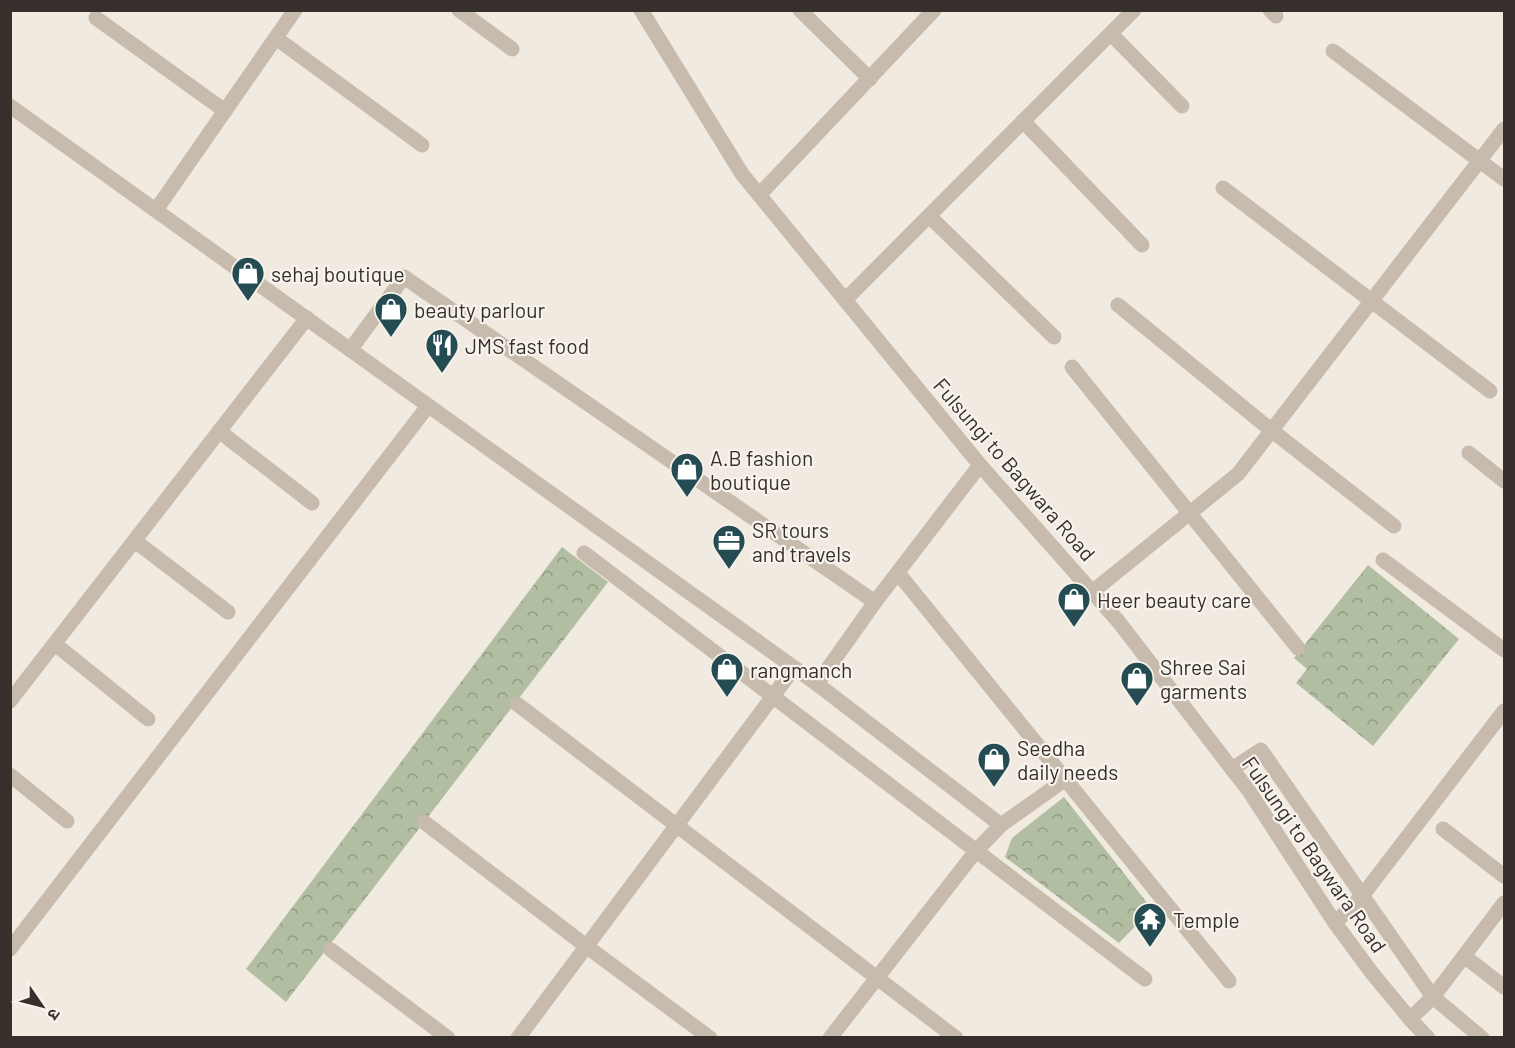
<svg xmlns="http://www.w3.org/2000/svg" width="1515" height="1048" viewBox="0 0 1515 1048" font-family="Barlow,'Noto Sans Devanagari',sans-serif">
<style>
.park{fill:url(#park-crowns)}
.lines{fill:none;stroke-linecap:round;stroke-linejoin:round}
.minor{stroke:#c7bbad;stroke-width:15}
.labels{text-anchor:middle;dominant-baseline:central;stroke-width:4.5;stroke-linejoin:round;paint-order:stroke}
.poi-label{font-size:21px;fill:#362f2b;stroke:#f8f3ec;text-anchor:start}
.street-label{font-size:21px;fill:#362f2b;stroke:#f8f3ec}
</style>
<defs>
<pattern id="park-crowns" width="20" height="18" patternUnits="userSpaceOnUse" patternTransform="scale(1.5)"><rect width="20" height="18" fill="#b2bea1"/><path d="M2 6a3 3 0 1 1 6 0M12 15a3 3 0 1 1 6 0" fill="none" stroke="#929b83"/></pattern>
</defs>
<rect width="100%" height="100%" fill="#f0eae0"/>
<g class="park">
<path d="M562 547 608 582 286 1002 246 969Z"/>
<path d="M1368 565 1459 639 1373 746 1296 683 1307 669 1294 658Z"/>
<path d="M1064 797 1152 909 1119 943 1005 857 1012 838Z"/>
</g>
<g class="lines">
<g class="minor">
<path d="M459 10 512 49"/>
<path d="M641 10 742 174 980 465 1118 621 1249 791 1335 923 1372 973 1410 1019 1428 1038"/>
<path d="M800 10 870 79"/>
<path d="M1270 10 1276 16"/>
<path d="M96 18 225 111"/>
<path d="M1111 34 1182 106"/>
<path d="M276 38 422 145"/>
<path d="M1333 51 1504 179"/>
<path d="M10 106 817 684 1001 825"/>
<path d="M1023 121 1142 245"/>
<path d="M1223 188 1490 391"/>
<path d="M759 195 934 10"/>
<path d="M156 210 295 10"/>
<path d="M929 216 1054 337"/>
<path d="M845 300 1134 10"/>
<path d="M1118 305 1271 430 1394 526"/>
<path d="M350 350 404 277 875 602"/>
<path d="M1072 367 1298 648"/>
<path d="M219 431 312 503"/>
<path d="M1469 453 1504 481"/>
<path d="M135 541 228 612"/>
<path d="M584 553 1145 979"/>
<path d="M1383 560 1504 650"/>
<path d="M898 573 1229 981"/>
<path d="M1092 592 1238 474 1504 129"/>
<path d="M55 644 148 719"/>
<path d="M817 684 875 602 980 465"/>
<path d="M10 701 307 318"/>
<path d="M517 704 956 1038"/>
<path d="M1232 769 1261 750 1433 997 1482 1038"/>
<path d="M10 775 67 821"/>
<path d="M424 822 586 946 710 1038"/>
<path d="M1443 829 1504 876"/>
<path d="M1335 923 1362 896 1504 711"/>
<path d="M10 949 428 406"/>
<path d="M331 950 448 1038"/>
<path d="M1464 956 1504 987"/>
<path d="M1410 1019 1433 997 1504 903"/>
<path d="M518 1038 794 668"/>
<path d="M830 1038 976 851 1001 825 1066 779"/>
</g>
</g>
<defs>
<symbol id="shop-pin" viewBox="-11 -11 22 30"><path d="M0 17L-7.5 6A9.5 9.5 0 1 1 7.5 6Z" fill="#254c53" stroke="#f8f3ec"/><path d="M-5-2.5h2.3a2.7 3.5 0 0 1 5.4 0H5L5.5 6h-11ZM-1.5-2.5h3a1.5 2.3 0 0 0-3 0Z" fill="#fff"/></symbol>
<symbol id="restaurant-pin" viewBox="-11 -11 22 30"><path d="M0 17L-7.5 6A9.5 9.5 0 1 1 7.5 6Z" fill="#254c53" stroke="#f8f3ec"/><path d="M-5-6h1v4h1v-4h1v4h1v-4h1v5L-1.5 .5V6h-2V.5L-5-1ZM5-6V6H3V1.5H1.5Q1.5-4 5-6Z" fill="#fff"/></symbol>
<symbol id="office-pin" viewBox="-11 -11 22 30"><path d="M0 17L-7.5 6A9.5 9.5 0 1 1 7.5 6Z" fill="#254c53" stroke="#f8f3ec"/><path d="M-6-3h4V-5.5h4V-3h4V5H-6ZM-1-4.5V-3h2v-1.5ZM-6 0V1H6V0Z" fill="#fff"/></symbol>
<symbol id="temple-pin" viewBox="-11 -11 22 30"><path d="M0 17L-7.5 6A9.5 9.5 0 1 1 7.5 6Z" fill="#254c53" stroke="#f8f3ec"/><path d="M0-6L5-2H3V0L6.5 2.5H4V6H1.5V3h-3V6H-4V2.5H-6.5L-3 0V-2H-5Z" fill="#fff"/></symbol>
</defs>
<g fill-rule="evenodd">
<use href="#shop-pin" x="229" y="254" width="38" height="52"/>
<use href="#shop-pin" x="372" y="290" width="38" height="52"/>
<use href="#restaurant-pin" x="423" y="326" width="38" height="52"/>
<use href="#shop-pin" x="668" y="450" width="38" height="52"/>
<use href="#office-pin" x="710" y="522" width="38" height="52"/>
<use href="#shop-pin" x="1055" y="580" width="38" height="52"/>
<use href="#shop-pin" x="708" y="650" width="38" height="52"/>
<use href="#shop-pin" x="1118" y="659" width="38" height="52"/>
<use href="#shop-pin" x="975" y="740" width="38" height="52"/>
<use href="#temple-pin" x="1131" y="900" width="38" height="52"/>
</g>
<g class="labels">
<g class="poi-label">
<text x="271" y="273">sehaj boutique</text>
<text x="414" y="309">beauty parlour</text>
<text x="465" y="345">JMS fast food</text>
<text x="710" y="457">A.B fashion<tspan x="710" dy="24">boutique</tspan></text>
<text x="752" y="529">SR tours<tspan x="752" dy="24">and travels</tspan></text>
<text x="1097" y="599">Heer beauty care</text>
<text x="1160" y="666">Shree Sai<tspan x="1160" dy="24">garments</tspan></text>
<text x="750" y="669">rangmanch</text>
<text x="1017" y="747">Seedha<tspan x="1017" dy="24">daily needs</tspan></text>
<text x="1173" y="919">Temple</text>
</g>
<g class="street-label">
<text transform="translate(1015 469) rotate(49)">Fulsungi to Bagwara Road</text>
<text transform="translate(1315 854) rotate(55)">Fulsungi to Bagwara Road</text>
</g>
</g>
<rect width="1515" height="1048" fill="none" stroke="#362f2b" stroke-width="24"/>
<g transform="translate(42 1006) rotate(125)" stroke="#f8f3ec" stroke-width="4.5" paint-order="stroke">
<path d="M0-4.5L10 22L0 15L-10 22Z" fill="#362f2b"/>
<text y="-9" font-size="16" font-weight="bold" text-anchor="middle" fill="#362f2b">उ</text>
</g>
</svg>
